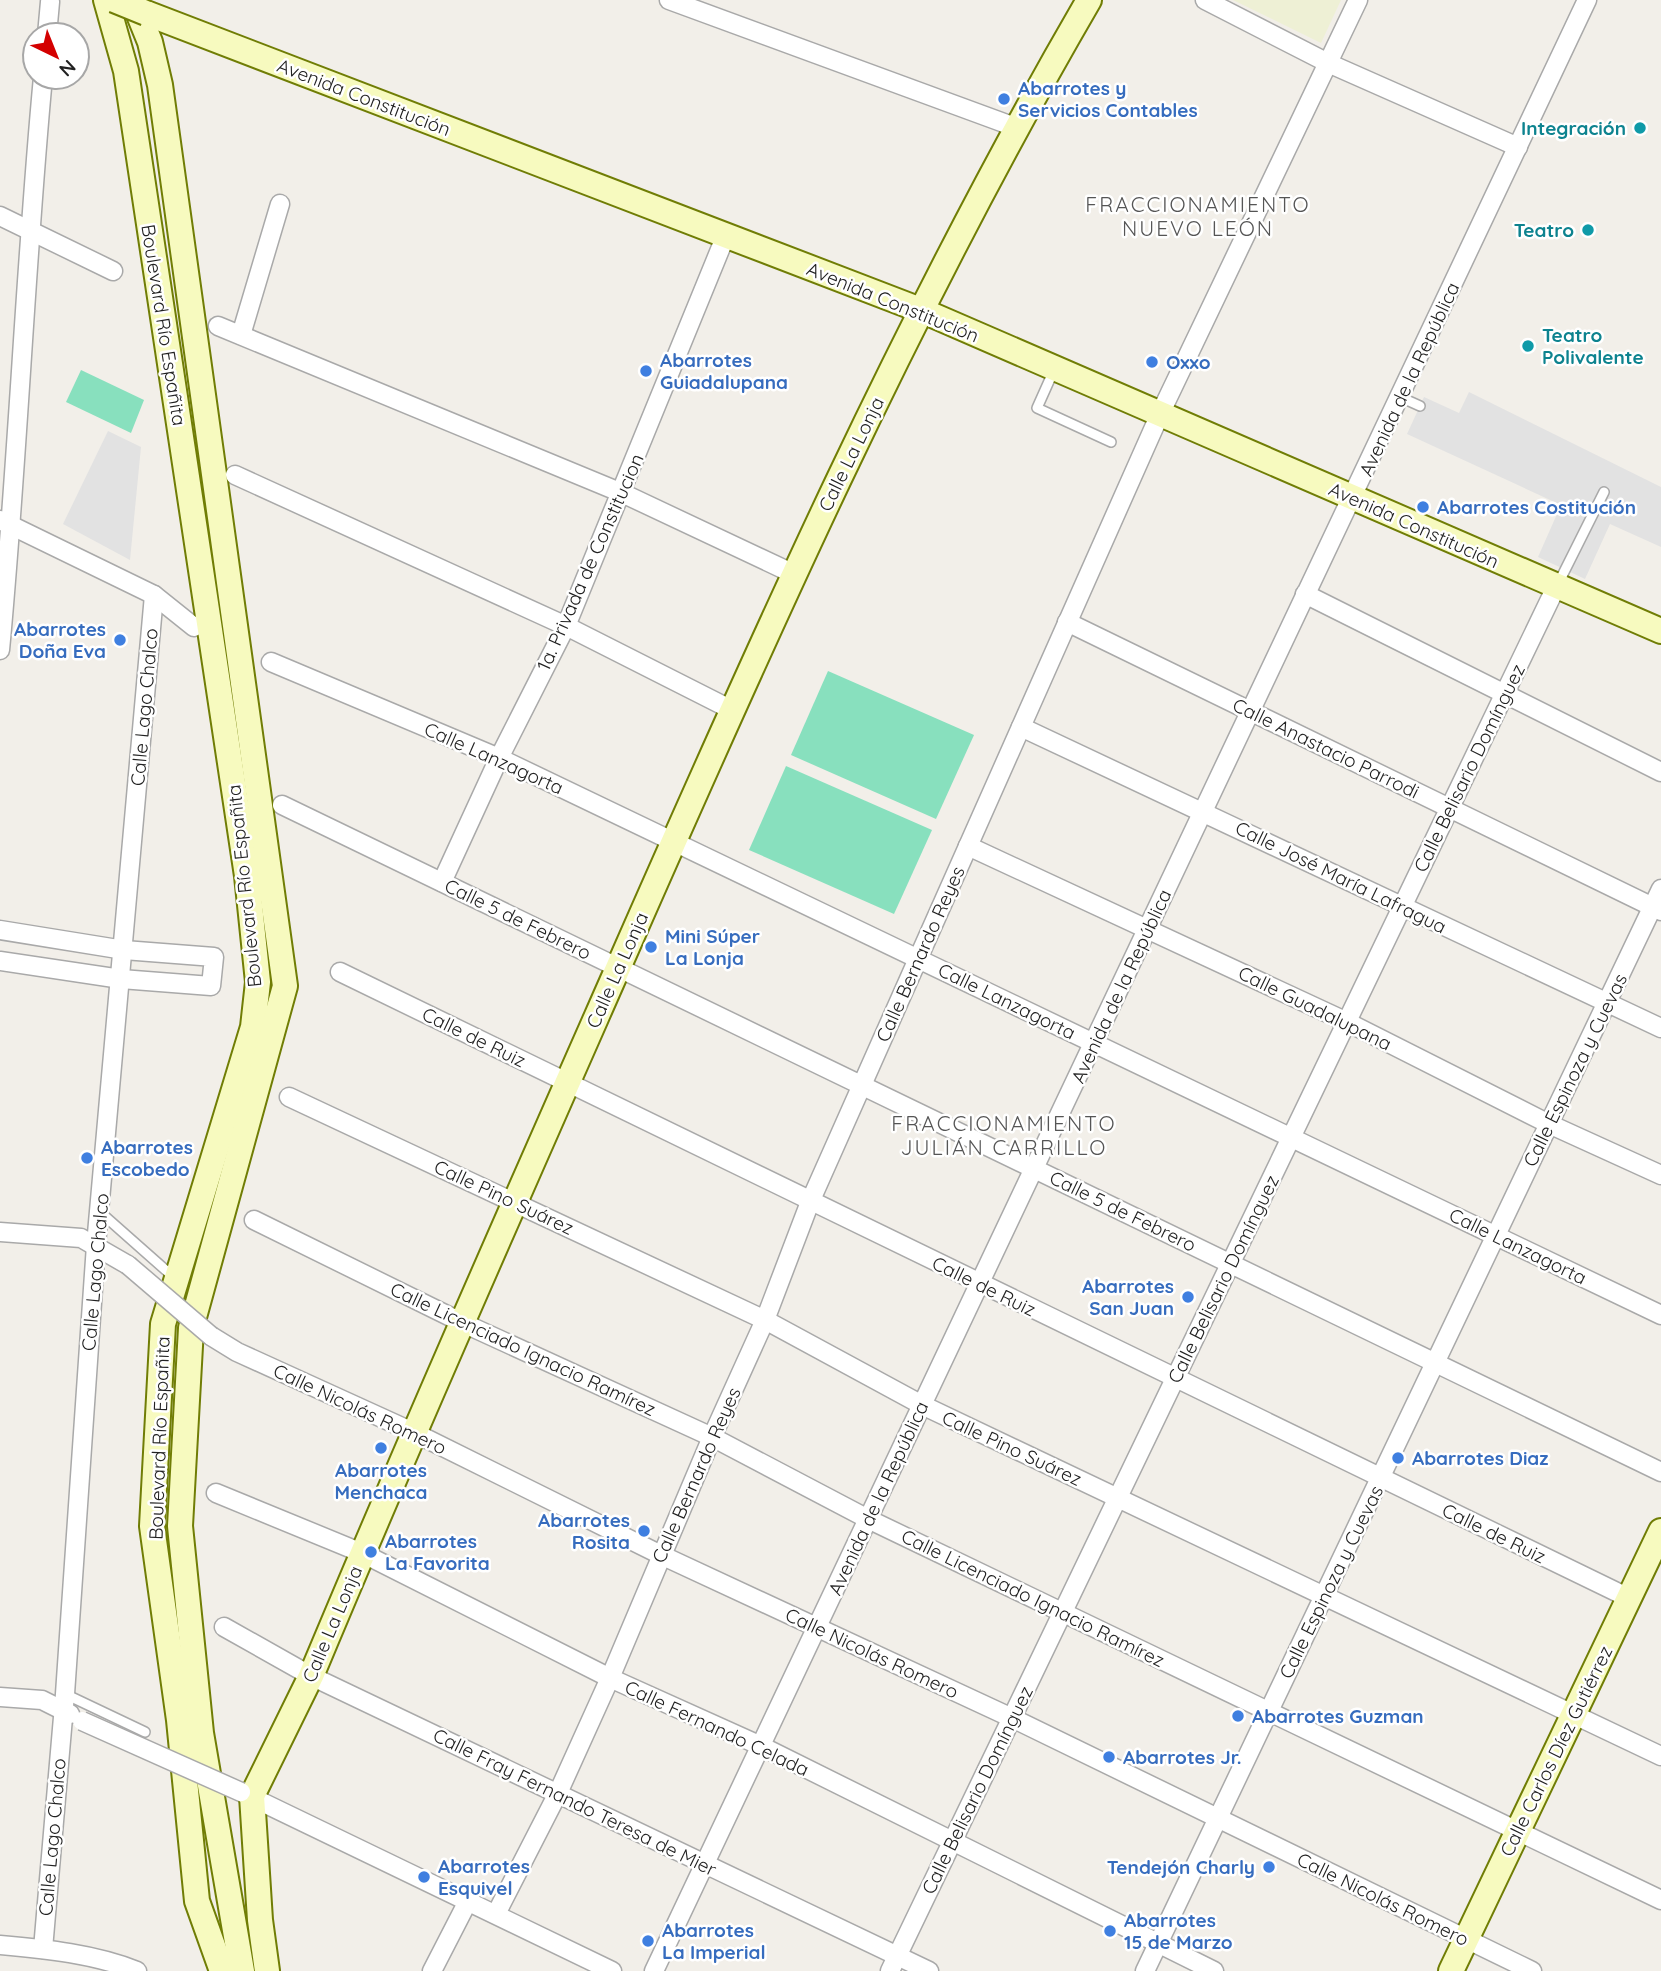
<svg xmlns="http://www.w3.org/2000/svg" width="1661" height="1971" viewBox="0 0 1661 1971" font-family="Quicksand,sans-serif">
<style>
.farmland{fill:#eef0d5}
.pitch{fill:#88e0be}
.parking{fill:#e2e2e2}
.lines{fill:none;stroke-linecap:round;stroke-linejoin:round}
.lane-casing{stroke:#a9a9a9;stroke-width:12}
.street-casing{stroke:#a9a9a9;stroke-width:21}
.secondary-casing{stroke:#707d05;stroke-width:28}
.lane{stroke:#fff;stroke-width:9}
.street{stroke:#fff;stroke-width:18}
.secondary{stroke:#f7fabf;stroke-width:24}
.street-bridge-casing{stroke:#a9a9a9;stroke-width:21;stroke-linecap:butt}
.secondary-bridge-casing{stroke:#707d05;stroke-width:28;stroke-linecap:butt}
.street-bridge{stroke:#fff;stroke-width:18}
.secondary-bridge{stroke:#f7fabf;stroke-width:24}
.shop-dot{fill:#3f7fe0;stroke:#fff;stroke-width:2.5}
.culture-dot{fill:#0f9aa8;stroke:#fff;stroke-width:2.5}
.labels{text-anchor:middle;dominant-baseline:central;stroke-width:5;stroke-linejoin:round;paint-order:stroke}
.shop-label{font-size:19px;font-weight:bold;fill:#366cbe;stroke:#fff;text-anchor:start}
.street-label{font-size:19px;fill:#222;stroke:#fff}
.culture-label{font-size:19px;font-weight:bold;fill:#0d838f;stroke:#fff;text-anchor:end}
.neighbourhood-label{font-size:21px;letter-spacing:2px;fill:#555;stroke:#fff}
</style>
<rect width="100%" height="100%" fill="#f2efe9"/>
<path class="farmland" d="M1233 0H1341L1321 43Z"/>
<g class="pitch">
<path d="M81 370 144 400 131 433 66 402Z"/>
<path d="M828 671 974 735 936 819 791 755Z"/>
<path d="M786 766 932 830 894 914 749 850Z"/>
</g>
<g class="parking">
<path d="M1469 392 1661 487V547L1610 524 1585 579 1538 557 1561 505 1407 434 1424 397 1459 413Z"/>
<path d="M108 431 141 447 130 560 63 524Z"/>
</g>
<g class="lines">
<defs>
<g id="lane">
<path d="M1054 370 1037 408 1111 442"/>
<path d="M1400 397 1420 406"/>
<path d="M1558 584 1604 492"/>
<path d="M100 1212 169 1273"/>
<path d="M65 1694 145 1732"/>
</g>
<g id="street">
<path d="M669 0 1015 127"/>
<path d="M1205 0 1328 63 1518 147"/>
<path d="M47 35 50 2"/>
<path d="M0 216 113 271"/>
<path d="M218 326 622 493 794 574"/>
<path d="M241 335 280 204"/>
<path d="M235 475 566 626 732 710"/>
<path d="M0 520 154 595 194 627"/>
<path d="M1305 594 1661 772"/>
<path d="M1067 622 1661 911"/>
<path d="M0 650C18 459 25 268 43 77"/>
<path d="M271 662 499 758 1661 1315"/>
<path d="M1021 727 1661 1028"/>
<path d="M282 805 1661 1472"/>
<path d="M968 846 1347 1022 1549 1124 1661 1175"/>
<path d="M442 882 499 758 566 626 726 235"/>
<path d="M0 930 124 950 214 957 211 986 121 979 0 961"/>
<path d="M340 972 1629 1598"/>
<path d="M289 1097 765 1320 922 1405 1661 1756"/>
<path d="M254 1220 463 1323 712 1437 868 1519 1661 1900"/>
<path d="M0 1232 81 1238 128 1265"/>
<path d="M211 1336 237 1352 415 1433 661 1555 1012 1718 1532 1971"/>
<path d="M216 1493 362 1553 610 1678 761 1746 1214 1971"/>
<path d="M224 1627 311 1676 929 1971"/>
<path d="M0 1697 42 1700 70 1714"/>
<path d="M243 1793 612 1971"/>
<path d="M496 1914 558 1793 610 1678 712 1437 765 1320 810 1202 1160 414 1358 0"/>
<path d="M0 1945C46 1949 95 1954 137 1971"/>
<path d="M43 1949 65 1694 96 1245 154 595"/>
<path d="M432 1971 468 1901"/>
<path d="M654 1971 1587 0"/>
<path d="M890 1971 1556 587"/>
<path d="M1145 1971 1661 889"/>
</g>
<g id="secondary">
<path d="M106 0 126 71 247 876 258 982 253 1027 163 1324 152 1526 179 1720 197 1901 222 1971"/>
<path d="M133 0 150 42 160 85 285 986 191 1328 180 1526 201 1733 242 1971"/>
<path d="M146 13 923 311 1661 631"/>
<path d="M267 1971 260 1920 252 1796 311 1676C410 1439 514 1204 618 968 762 640 908 311 1089 0"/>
<path d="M1451 1971 1661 1531"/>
</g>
</defs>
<use href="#lane" class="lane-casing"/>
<use href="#street" class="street-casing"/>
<use href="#secondary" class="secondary-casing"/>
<use href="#lane" class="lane"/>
<use href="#street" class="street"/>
<use href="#secondary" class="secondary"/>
<defs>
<g id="street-bridge">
<path d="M128 1265 211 1336"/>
<path d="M82 1721 241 1792"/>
</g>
<path id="secondary-bridge" d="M114 0 146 13"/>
</defs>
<use href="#street-bridge" class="street-bridge-casing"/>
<use href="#secondary-bridge" class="secondary-bridge-casing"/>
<use href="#street-bridge" class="street-bridge"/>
<use href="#secondary-bridge" class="secondary-bridge"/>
</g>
<g class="shop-dot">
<circle cx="1004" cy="99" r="7"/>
<circle cx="1152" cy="362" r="7"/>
<circle cx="646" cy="371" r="7"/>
<circle cx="1423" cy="507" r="7"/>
<circle cx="120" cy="640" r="7"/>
<circle cx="651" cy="947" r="7"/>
<circle cx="87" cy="1158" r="7"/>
<circle cx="1188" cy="1297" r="7"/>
<circle cx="381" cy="1448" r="7"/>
<circle cx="1398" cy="1458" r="7"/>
<circle cx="644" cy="1531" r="7"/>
<circle cx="371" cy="1552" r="7"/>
<circle cx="1238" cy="1716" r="7"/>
<circle cx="1109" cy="1757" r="7"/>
<circle cx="1269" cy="1867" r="7"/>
<circle cx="424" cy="1877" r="7"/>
<circle cx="1110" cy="1931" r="7"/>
<circle cx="648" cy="1941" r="7"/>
</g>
<g class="culture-dot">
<circle cx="1640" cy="128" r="7"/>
<circle cx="1588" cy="230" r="7"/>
<circle cx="1528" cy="346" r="7"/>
</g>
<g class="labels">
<g class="shop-label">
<text x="1018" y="88">Abarrotes y<tspan x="1018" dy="22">Servicios Contables</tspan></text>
<text x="660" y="360">Abarrotes<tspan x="660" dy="22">Guiadalupana</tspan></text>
<text x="1166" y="362">Oxxo</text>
<text x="1437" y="507">Abarrotes Costitución</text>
<text x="106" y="629" text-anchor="end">Abarrotes<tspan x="106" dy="22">Doña Eva</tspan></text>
<text x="665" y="936">Mini Súper<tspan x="665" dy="22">La Lonja</tspan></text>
<text x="101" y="1147">Abarrotes<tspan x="101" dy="22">Escobedo</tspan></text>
<text x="1174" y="1286" text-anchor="end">Abarrotes<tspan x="1174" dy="22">San Juan</tspan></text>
<text x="1412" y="1458">Abarrotes Diaz</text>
<text x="381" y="1470" text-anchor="middle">Abarrotes<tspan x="381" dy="22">Menchaca</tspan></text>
<text x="630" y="1520" text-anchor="end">Abarrotes<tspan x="630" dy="22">Rosita</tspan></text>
<text x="385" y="1541">Abarrotes<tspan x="385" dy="22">La Favorita</tspan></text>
<text x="1252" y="1716">Abarrotes Guzman</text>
<text x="1123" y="1757">Abarrotes Jr.</text>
<text x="438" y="1866">Abarrotes<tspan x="438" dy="22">Esquivel</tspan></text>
<text x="1255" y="1867" text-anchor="end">Tendejón Charly</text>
<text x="1124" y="1920">Abarrotes<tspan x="1124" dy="22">15 de Marzo</tspan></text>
<text x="662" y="1930">Abarrotes<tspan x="662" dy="22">La Imperial</tspan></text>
</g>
<g class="street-label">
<text transform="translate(364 97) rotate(21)">Avenida Constitución</text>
<text transform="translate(893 302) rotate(22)">Avenida Constitución</text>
<text transform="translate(164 325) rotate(81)">Boulevard Río Españita</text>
<text transform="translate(1409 379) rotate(-65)">Avenida de la República</text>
<text transform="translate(851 454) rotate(-64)">Calle La Lonja</text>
<text transform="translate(1414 525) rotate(24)">Avenida Constitución</text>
<text transform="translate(590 562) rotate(-66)">1a. Privada de Constitucion</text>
<text transform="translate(144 707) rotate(-85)">Calle Lago Chalco</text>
<text transform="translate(1326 748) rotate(26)">Calle Anastacio Parrodi</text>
<text transform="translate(494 758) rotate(24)">Calle Lanzagorta</text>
<text transform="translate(1469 768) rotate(-64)">Calle Belisario Domínguez</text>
<text transform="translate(1341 877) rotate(26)">Calle José María Lafragua</text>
<text transform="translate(244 886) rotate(-96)">Boulevard Río Españita</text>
<text transform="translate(518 919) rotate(26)">Calle 5 de Febrero</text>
<text transform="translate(920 954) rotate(-66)">Calle Bernardo Reyes</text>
<text transform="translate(617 970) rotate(-66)">Calle La Lonja</text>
<text transform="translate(1121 986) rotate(-65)">Avenida de la República</text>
<text transform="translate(1007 1001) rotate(26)">Calle Lanzagorta</text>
<text transform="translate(1315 1008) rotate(26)">Calle Guadalupana</text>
<text transform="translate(474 1037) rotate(26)">Calle de Ruiz</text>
<text transform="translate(1575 1070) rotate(-64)">Calle Espinoza y Cuevas</text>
<text transform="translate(504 1197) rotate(25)">Calle Pino Suárez</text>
<text transform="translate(1123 1211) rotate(26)">Calle 5 de Febrero</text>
<text transform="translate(1518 1246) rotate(26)">Calle Lanzagorta</text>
<text transform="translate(95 1272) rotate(-85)">Calle Lago Chalco</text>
<text transform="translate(1223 1279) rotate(-64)">Calle Belisario Domínguez</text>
<text transform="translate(984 1286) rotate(26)">Calle de Ruiz</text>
<text transform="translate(523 1349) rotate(25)">Calle Licenciado Ignacio Ramírez</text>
<text transform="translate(360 1409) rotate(25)">Calle Nicolás Romero</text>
<text transform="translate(159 1438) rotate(-88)">Boulevard Río Españita</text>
<text transform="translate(1012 1448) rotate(25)">Calle Pino Suárez</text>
<text transform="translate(696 1475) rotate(-66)">Calle Bernardo Reyes</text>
<text transform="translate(878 1498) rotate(-65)">Avenida de la República</text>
<text transform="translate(1494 1533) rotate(26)">Calle de Ruiz</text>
<text transform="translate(1331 1582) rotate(-64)">Calle Espinoza y Cuevas</text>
<text transform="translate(1033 1598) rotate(26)">Calle Licenciado Ignacio Ramírez</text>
<text transform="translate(332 1624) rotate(-67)">Calle La Lonja</text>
<text transform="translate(872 1653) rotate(25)">Calle Nicolás Romero</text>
<text transform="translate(717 1728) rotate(25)">Calle Fernando Celada</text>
<text transform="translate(1556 1751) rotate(-64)">Calle Carlos Díez Gutiérrez</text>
<text transform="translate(977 1790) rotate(-64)">Calle Belisario Domínguez</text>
<text transform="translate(575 1802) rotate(26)">Calle Fray Fernando Teresa de Mier</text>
<text transform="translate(52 1837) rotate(-85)">Calle Lago Chalco</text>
<text transform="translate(1383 1899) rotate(26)">Calle Nicolás Romero</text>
</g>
<g class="culture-label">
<text x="1626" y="128">Integración</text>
<text x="1574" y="230">Teatro</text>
<text x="1542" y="335" text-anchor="start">Teatro<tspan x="1542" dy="22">Polivalente</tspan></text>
</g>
<g class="neighbourhood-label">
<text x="1198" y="204">FRACCIONAMIENTO<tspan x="1198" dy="24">NUEVO LEÓN</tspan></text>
<text x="1004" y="1123">FRACCIONAMIENTO<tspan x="1004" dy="24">JULIÁN CARRILLO</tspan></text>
</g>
</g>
<g transform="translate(56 56) rotate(137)"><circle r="33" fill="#ffffff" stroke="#a7a7a7" stroke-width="2"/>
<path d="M0-5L12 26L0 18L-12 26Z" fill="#d40000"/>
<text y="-10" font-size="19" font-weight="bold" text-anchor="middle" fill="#222222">N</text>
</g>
</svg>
